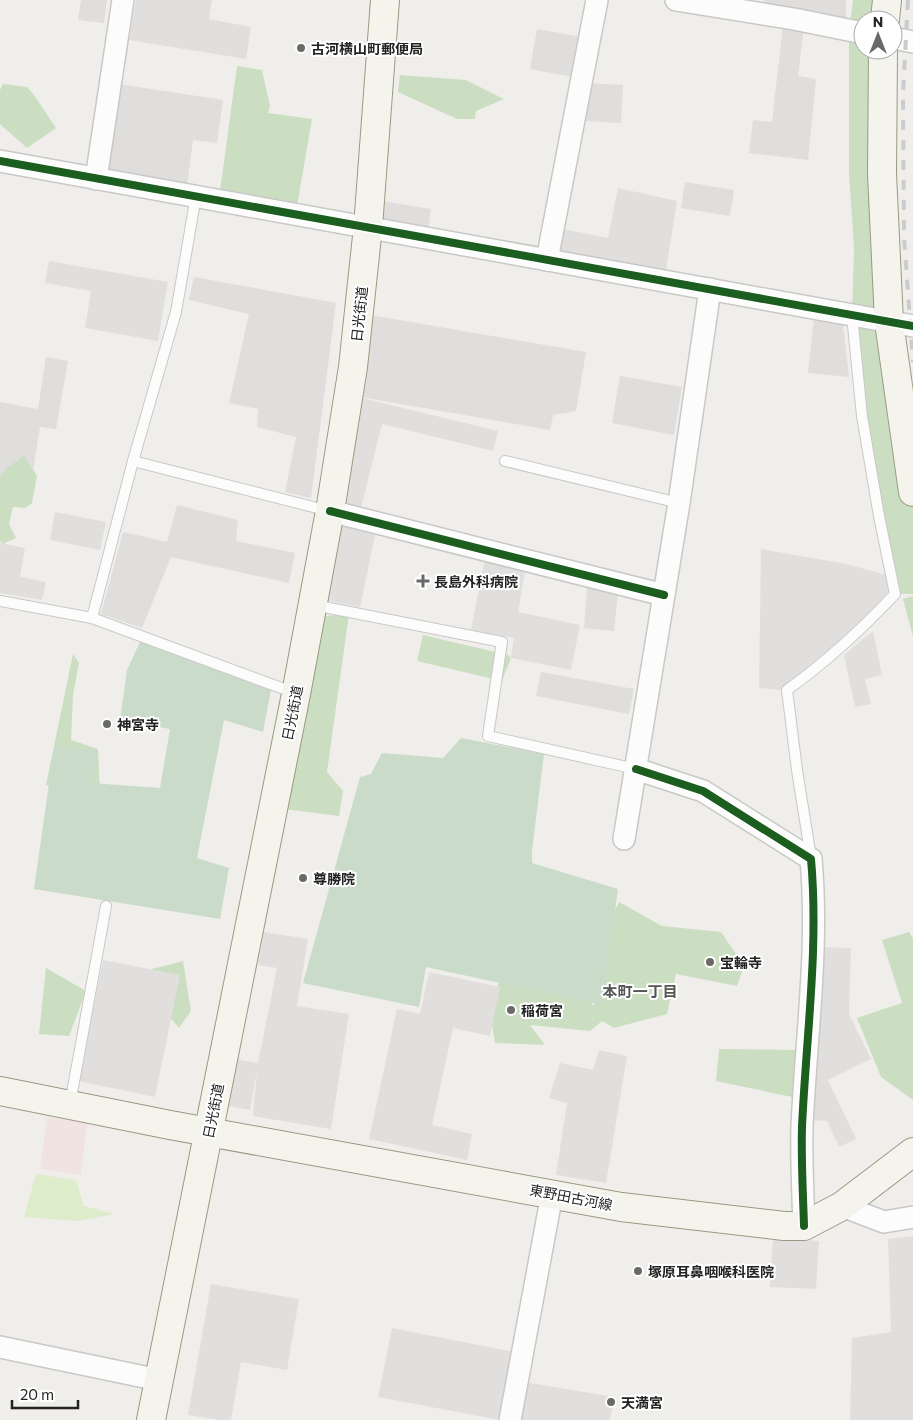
<svg xmlns="http://www.w3.org/2000/svg" width="913" height="1420" viewBox="0 0 913 1420" font-family="Commissioner,'Noto Sans JP',sans-serif">
<style>
.residential{fill:#dfdedc}
.commercial{fill:#f1e3e1}
.grass{fill:#ddeccb}
.forest{fill:#cbdec1}
.cemetery{fill:#cadbca}
.parking{fill:#e0dfde}
.lines{fill:none;stroke-linecap:round;stroke-linejoin:round}
.lane-casing{stroke:#c9c8c7;stroke-width:12}
.street-casing{stroke:#c9c8c7;stroke-width:24}
.secondary-casing{stroke:#999a82;stroke-width:30}
.lane{stroke:#fdfcfc;stroke-width:10}
.street{stroke:#fdfcfc;stroke-width:21}
.secondary{stroke:#f4f4ed;stroke-width:28}
.rail{stroke:#ccc;stroke-width:4;stroke-dasharray:10 10;stroke-linecap:butt}
.cycleway-casing{stroke:#fff;stroke-width:11}
.cycleway{stroke:#1b5e20;stroke-width:8}
.poi-dot{fill:#6a6968;stroke:#fff;stroke-width:2}
.labels{text-anchor:middle;dominant-baseline:central;stroke-width:4;stroke-linejoin:round;paint-order:stroke}
.poi-label{font-size:14px;font-weight:bold;fill:#222;stroke:#fff;text-anchor:start}
.street-label{font-size:14px;fill:#222;stroke:#fff}
.neighbourhood-label{font-size:15px;font-weight:bold;fill:#555;stroke:#fff}
</style>
<rect width="100%" height="100%" fill="#f0eeeb"/>
<g class="residential">
<path d="M81 0H107L104 23 78 20Z"/>
<path d="M764 0H846V23L763 6Z"/>
<path d="M783 25 804 27 798 76 816 79 808 160 749 153 753 120 772 122Z"/>
<path d="M537 29 581 37 573 77 530 69Z"/>
<path d="M112 83 223 100 217 143 193 140 187 186 99 174Z"/>
<path d="M588 83 623 85 621 123 586 121Z"/>
<path d="M685 182 734 190 730 216 681 208Z"/>
<path d="M382 201 431 209 428 231 378 223Z"/>
<path d="M194 277 336 303 311 498 285 492 296 437 257 427 258 409 229 403 249 314 189 300Z"/>
<path d="M370 315 586 352 576 411 553 415 550 430 355 396Z"/>
<path d="M814 319 843 325 849 377 808 373Z"/>
<path d="M46 357 68 361 56 429 40 427 31 483 0 478V402L38 409Z"/>
<path d="M620 376 682 387 674 435 612 423Z"/>
<path d="M177 505 238 520 236 541 295 553 289 583 171 557 142 628 101 614 123 532 167 542Z"/>
<path d="M587 588 618 591 614 631 584 628Z"/>
<path d="M541 672 634 689 629 714 536 696Z"/>
</g>
<path class="commercial" d="M47 1117 87 1123 81 1175 40 1169Z"/>
<path class="grass" d="M36 1174 76 1180 84 1206 115 1214 77 1221 24 1217Z"/>
<g class="forest">
<path d="M853 0H887L885 20H863V50H883L913 492V594H895L852 315 854 248 849 173V30Z"/>
<path d="M237 66 262 70 270 106 268 113 312 119 297 206 220 191Z"/>
<path d="M400 75 466 80 504 99 476 111 475 119H457L398 92Z"/>
<path d="M3 84 27 87 34 95 56 128 27 148 0 124V90Z"/>
<path d="M24 456 37 476 32 503 25 508 13 507 9 524 16 538 3 544 0 541V477L7 468Z"/>
<path d="M913 596V637L903 599Z"/>
<path d="M349 614 327 772 343 791 339 816 284 809 324 616Z"/>
<path d="M423 635 508 655 511 658 502 681 417 661Z"/>
<path d="M73 654 79 663 73 695 71 740 98 749 100 791 46 785Z"/>
<path d="M619 902 662 926 721 932 744 966 737 986 676 974 667 1014 614 1028 602 1021 590 1031 530 1025 545 1045 495 1043 489 1006 500 980 585 997 594 1006 599 941Z"/>
<path d="M909 932 913 938V1100L881 1077 857 1018 902 1003 882 940Z"/>
<path d="M183 961 191 1011 179 1028 162 1008 152 969Z"/>
<path d="M46 968 86 991 69 1036 39 1034Z"/>
<path d="M719 1049 795 1050 797 1098 716 1081Z"/>
</g>
<g class="cemetery">
<path d="M140 642 271 690 263 732 224 720 197 858 229 868 220 919 34 889 54 748 98 749 92 783 160 788 170 729 120 720 127 670Z"/>
<path d="M461 738 544 754 532 851V863L618 889 602 1005 426 967 419 1007 303 983 360 777 371 774 382 753 443 758Z"/>
</g>
<g class="parking">
<path d="M136 0H212L209 19 251 27 246 59 129 40Z"/>
<path d="M618 188 677 201 666 270 558 250 562 229 608 238Z"/>
<path d="M49 261 168 282 158 341 85 328 91 291 45 283Z"/>
<path d="M362 398 498 431 493 451 382 424 361 508 336 502Z"/>
<path d="M55 512 106 522 100 550 50 540Z"/>
<path d="M336 522 376 531 360 607 320 599Z"/>
<path d="M0 543 25 548 20 577 46 582 42 600 0 593Z"/>
<path d="M761 549 846 564 887 575 888 592 858 626 781 690 759 688Z"/>
<path d="M485 558 526 566 518 612 580 625 571 670 511 658 514 638 471 630Z"/>
<path d="M873 631 882 675 865 679 871 704 855 707 844 655Z"/>
<path d="M264 932 308 939 297 1006 349 1014 331 1129 253 1116 257 1071 250 1110 222 1105 230 1058 258 1063 277 968 258 965Z"/>
<path d="M814 947 851 948 849 1014 871 1059 828 1080 856 1139 839 1147 827 1121 810 1120Z"/>
<path d="M103 960 180 975 155 1097 79 1081Z"/>
<path d="M429 972 500 987 490 1036 453 1028 432 1125 472 1134 467 1160 369 1139 397 1009 420 1014Z"/>
<path d="M599 1050 627 1056 606 1183 556 1175 567 1103 549 1098 560 1063 593 1070Z"/>
<path d="M913 1236V1420H850L852 1338 891 1332 888 1239Z"/>
<path d="M773 1238 819 1241 816 1289 770 1287Z"/>
<path d="M211 1284 299 1299 287 1370 241 1362 231 1420H220L188 1415Z"/>
<path d="M392 1328 514 1352 500 1420 378 1397Z"/>
<path d="M524 1382 614 1397 610 1420H518Z"/>
</g>
<g class="lines">
<defs>
<g id="lane">
<path d="M133 461 329 511"/>
<path d="M505 461 679 503"/>
<path d="M0 601 92 618 295 693"/>
<path d="M314 605 502 642 488 736 636 769"/>
<path d="M92 618 133 461 176 312 196 196"/>
<path d="M811 858 797 770 787 690C828 661 860 631 895 594L879 516 862 416 852 315"/>
<path d="M70 1104 106 906"/>
</g>
<g id="street">
<path d="M676 0 794 19 863 33"/>
<path d="M893 38 913 42"/>
<path d="M0 161 913 326"/>
<path d="M96 179 123 0"/>
<path d="M547 260 597 0"/>
<path d="M330 511 664 595"/>
<path d="M636 769 703 791 811 859C819 948 806 1038 802 1127 801 1160 803 1193 804 1226"/>
<path d="M624 839 679 503 710 289"/>
<path d="M842 1206 884 1222 913 1217"/>
<path d="M0 1347 159 1380"/>
<path d="M510 1420 552 1194"/>
</g>
<g id="secondary">
<path d="M885 20 887 0"/>
<path d="M883 50 882 174 889 322 913 492"/>
<path d="M0 1091 170 1125 621 1207 784 1226H804L842 1206 913 1152"/>
<path d="M151 1420 296 694 330 511 353 367 368 227 385 0"/>
</g>
</defs>
<use href="#lane" class="lane-casing"/>
<use href="#street" class="street-casing"/>
<use href="#secondary" class="secondary-casing"/>
<use href="#lane" class="lane"/>
<use href="#street" class="street"/>
<use href="#secondary" class="secondary"/>
<path class="rail" d="M908 0 903 94 904 237 913 362"/>
<defs>
<g id="cycleway">
<path d="M0 161 913 326"/>
<path d="M330 511 664 595"/>
<path d="M636 769 703 791 811 859C819 948 806 1038 802 1127 801 1160 803 1193 804 1226"/>
</g>
</defs>
<use href="#cycleway" class="cycleway-casing"/>
<use href="#cycleway" class="cycleway"/>
</g>
<g class="poi-dot">
<circle cx="301" cy="48" r="5"/>
<path d="M420.5 573.5h5v5h5v5h-5v5h-5v-5h-5v-5h5z"/>
<circle cx="107" cy="724" r="5"/>
<circle cx="303" cy="878" r="5"/>
<circle cx="710" cy="962" r="5"/>
<circle cx="511" cy="1010" r="5"/>
<circle cx="638" cy="1271" r="5"/>
<circle cx="611" cy="1402" r="5"/>
</g>
<g class="labels">
<g class="poi-label">
<text x="311" y="48">古河横山町郵便局</text>
<text x="434" y="581">長島外科病院</text>
<text x="117" y="724">神宮寺</text>
<text x="313" y="878">尊勝院</text>
<text x="720" y="962">宝輪寺</text>
<text x="521" y="1010">稲荷宮</text>
<text x="648" y="1271">塚原耳鼻咽喉科医院</text>
<text x="621" y="1402">天満宮</text>
</g>
<g class="street-label">
<text transform="translate(359 314) rotate(-84)">日光街道</text>
<text transform="translate(292 713) rotate(-79)">日光街道</text>
<text transform="translate(213 1111) rotate(-79)">日光街道</text>
<text transform="translate(571 1197) rotate(11)">東野田古河線</text>
</g>
<g class="neighbourhood-label">
<text x="640" y="991">本町一丁目</text>
</g>
</g>
<g transform="translate(878 35)"><circle r="24" fill="#ffffff" stroke="#a7a7a7"/>
<path d="M0-4L9 19L0 12L-9 19Z" fill="#6a6968"/>
<text y="-8" font-size="14" font-weight="bold" text-anchor="middle" fill="#222222">N</text>
</g>
<path d="M12 1400v8h66v-8" fill="none" stroke="#222222" stroke-width="2.5"/>
<text x="20" y="1400" font-size="15" fill="#222222" stroke="#ffffff" stroke-width="4" paint-order="stroke">20 m</text>
</svg>
